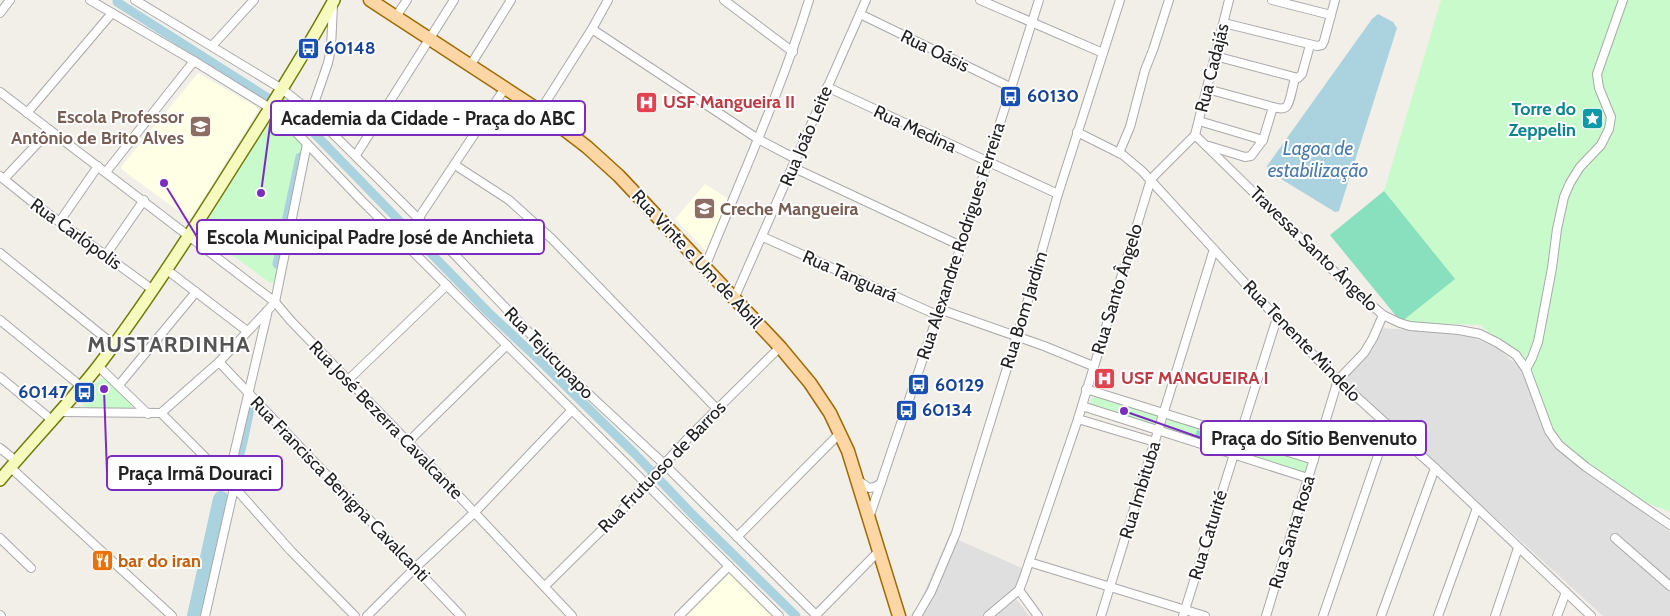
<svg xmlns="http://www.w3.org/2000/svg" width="1670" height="616" viewBox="0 0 1670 616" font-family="Cabin,sans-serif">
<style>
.residential{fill:#e0dfdf}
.education{fill:#ffffe5}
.park{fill:#c8facc}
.pitch{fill:#88e0be}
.water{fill:#aad3df}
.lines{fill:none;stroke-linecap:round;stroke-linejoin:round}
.stream{stroke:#aad3df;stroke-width:2.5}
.canal{stroke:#aad3df;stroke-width:9}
.river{stroke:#aad3df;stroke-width:16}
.street-casing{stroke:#a9a9a9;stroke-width:10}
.secondary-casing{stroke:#707d05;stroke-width:14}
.primary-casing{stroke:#a06b00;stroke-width:15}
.street{stroke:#fff;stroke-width:8}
.secondary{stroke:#f7fabf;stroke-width:11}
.primary{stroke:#fcd6a4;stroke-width:12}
.labels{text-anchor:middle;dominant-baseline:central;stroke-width:4;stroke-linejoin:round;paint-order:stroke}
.transit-label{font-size:18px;font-weight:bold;fill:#164399;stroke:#fff;text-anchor:start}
.street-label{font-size:18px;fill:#222;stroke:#fff}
.health-label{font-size:18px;font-weight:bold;fill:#be3a42;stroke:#fff;text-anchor:start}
.culture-label{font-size:18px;font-weight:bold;fill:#0d838f;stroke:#fff;text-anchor:end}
.education-label{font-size:18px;font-weight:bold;fill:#785e54;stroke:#fff;text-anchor:end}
.food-label{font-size:18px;font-weight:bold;fill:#c56008;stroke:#fff;text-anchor:start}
.water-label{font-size:19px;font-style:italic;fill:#4a7aab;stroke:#fff}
.district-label{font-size:22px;font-weight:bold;letter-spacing:1px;fill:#555;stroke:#fff}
.leader{fill:none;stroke:#7b2cbf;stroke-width:2}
.callout-dot{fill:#7b2cbf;stroke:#fff;stroke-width:2}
.callout{fill:#fff;stroke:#7b2cbf;stroke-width:2}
.callout-label{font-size:19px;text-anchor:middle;font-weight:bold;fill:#222}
</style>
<rect width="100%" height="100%" fill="#f2efe9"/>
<g class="residential">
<path d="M1381 328 1463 333 1497 348 1523 370 1584 469 1670 532V616H1603L1343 379Z"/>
<path d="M949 536 1024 569 1012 593 1029 616H910L918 606Z"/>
</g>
<g class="education">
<path d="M198 73 257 107 258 110 205 196 191 218H188L121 169V167Z"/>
<path d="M705 184 730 200 708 253 675 219Z"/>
<path d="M1103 367 1113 371 1108 388 1098 385Z"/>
<path d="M730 573 773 616H686Z"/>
</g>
<g class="park">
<path d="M1441 0H1670V512L1628 495 1550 438 1521 363 1481 325 1401 322 1384 191Z"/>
<path d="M276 121 282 125 301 143 303 153 277 280 273 283 269 282 205 235 204 231 210 217 269 123Z"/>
<path d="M104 378 133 405 130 410 88 409C85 407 83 407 82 403 81 396 98 380 104 378Z"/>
<path d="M1095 396 1154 414 1157 417V423L1153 425 1091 406 1090 400Z"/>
<path d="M1170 419 1231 438 1234 441 1233 446 1227 449 1168 430 1165 424Z"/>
<path d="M1246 443 1307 461 1308 466 1306 471 1303 472 1244 454 1241 450C1241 446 1242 444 1246 443Z"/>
</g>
<g class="pitch">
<path d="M1384 191 1455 279 1401 322 1330 235Z"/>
<path d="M1197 430 1214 435 1212 442 1195 438Z"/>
</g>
<path class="water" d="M1378 14 1393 22 1397 28 1339 211 1335 212 1268 171 1267 166 1372 19Z"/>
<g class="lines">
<path class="stream" d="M114 0 117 2"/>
<g class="canal">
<path d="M117 2 293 114 313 132 488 312 536 357 635 454 692 514 796 616"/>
<path d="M277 264 300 157"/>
<path d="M237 465 243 442 250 409"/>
</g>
<path class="river" d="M195 616 221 499"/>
<defs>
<g id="street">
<path d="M90 0 194 61 270 108 292 128 361 200 779 616"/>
<path d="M135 0 282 89 311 112 456 256 581 387 664 464 817 616"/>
<path d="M724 0 793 52"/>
<path d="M980 0 1103 53"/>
<path d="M1272 0 1331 15 1335 0"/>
<path d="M0 13 10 0"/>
<path d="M860 14 1010 87"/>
<path d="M395 18 407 0"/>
<path d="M1224 23 1317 46 1322 45 1324 41 1331 15"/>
<path d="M592 29 758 139 796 159"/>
<path d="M212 46 254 0"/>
<path d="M1215 56 1298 78 1302 74 1310 45"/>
<path d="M470 66 511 0"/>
<path d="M827 87 1058 194"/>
<path d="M1207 89 1273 107C1277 108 1282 110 1286 107 1290 104 1293 84 1295 78"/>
<path d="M0 92 275 302 291 321 408 442 572 616"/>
<path d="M540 111 592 29 608 0"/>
<path d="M311 112 328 63 331 48 333 5"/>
<path d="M27 113 112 13"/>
<path d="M1199 121 1263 140"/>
<path d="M1077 132 1123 155 1142 171 1277 318 1338 380 1435 468 1591 616"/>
<path d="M1195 135 1346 283 1383 315 1400 323 1410 326 1459 330 1480 334 1498 343 1516 355 1526 369 1549 431 1559 445 1586 467 1670 525"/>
<path d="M1209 146 1245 157 1251 156 1263 140 1273 107"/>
<path d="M1119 153 1130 127 1145 70 1153 50 1169 0"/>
<path d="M356 155 454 0"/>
<path d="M455 165 509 200 552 239 717 409"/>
<path d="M792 167 961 246"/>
<path d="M106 172 194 61"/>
<path d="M0 176 31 201 153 290"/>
<path d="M4 179 50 130"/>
<path d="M418 219 505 88"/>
<path d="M60 221 98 166"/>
<path d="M763 237 937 315"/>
<path d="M0 253 114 345"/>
<path d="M105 256 144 200"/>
<path d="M705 267C741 178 781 91 809 0"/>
<path d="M167 270 247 331"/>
<path d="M734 299 866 0"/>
<path d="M939 309 1044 346 1093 366"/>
<path d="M0 320 82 387"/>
<path d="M219 362 461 616"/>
<path d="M98 366 148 414"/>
<path d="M1526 369 1532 358 1538 342 1552 268 1557 229 1564 197 1570 183 1580 167 1601 145 1609 129 1611 117 1599 88 1597 74 1623 0"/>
<path d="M0 377 53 421"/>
<path d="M348 380 447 285"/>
<path d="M119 385 196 292"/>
<path d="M1086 389 1314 460"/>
<path d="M1082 406 1308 478"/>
<path d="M61 412 161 413"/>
<path d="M161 413 228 480 291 551 355 616"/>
<path d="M161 413 219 362 267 311"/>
<path d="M1078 419 1155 442"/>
<path d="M408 442 507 345"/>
<path d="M0 448 16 461"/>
<path d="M10 467 172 616"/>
<path d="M228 480 268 310 275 302 307 144"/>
<path d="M859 481 869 488 875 487 881 483"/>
<path d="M869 518 961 246 1039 0"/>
<path d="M737 537 840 433"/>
<path d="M0 538 31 568"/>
<path d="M1615 538 1670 586"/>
<path d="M1029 562 1205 616"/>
<path d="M545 586 622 510 691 435 780 347"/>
<path d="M1019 590 1038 616"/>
<path d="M0 615 1 616"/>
<path d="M816 615 879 551"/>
<path d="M205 616 234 488"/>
<path d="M367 616 416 567 475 512 572 410"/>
<path d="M679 616 729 566"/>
<path d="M917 616 931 592 956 533 1028 300 1058 194 1120 0"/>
<path d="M988 616 1019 590 1023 580 1078 419 1151 179 1195 135 1229 0"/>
<path d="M1101 616 1214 249"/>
<path d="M1183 616 1277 318"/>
<path d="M1266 616 1338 380 1364 353 1373 338 1383 315"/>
<path d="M1323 616 1388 426"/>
<path d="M1381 616 1435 468"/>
<path d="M1438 616 1477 508"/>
<path d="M1495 616 1518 548"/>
<path d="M1557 616 1566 592"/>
</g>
<path id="secondary" d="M0 480C32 441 68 405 99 365 147 302 190 235 232 168 267 113 303 57 334 0"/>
<path id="primary" d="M370 0 540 111 587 147 619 176 682 243 780 347 810 383 830 413 848 451 899 616"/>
</defs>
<use href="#street" class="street-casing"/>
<use href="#secondary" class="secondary-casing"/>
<use href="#primary" class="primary-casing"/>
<use href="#street" class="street"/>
<use href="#secondary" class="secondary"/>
<use href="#primary" class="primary"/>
</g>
<defs>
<symbol id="bus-square" viewBox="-11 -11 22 22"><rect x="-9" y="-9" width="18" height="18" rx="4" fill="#1a4fb4" stroke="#fff"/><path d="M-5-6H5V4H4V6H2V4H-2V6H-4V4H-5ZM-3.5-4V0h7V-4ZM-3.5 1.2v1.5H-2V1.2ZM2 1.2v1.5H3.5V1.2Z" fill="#fff"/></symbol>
<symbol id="hospital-square" viewBox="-11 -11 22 22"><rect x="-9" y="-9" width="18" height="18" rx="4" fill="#e0444e" stroke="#fff"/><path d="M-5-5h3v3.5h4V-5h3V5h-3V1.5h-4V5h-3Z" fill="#fff"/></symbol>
<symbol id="sight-square" viewBox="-11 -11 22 22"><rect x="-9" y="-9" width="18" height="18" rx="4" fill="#0f9aa8" stroke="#fff"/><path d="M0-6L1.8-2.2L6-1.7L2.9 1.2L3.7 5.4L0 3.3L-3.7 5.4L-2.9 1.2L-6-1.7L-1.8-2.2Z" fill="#fff"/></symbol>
<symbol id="school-square" viewBox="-11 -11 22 22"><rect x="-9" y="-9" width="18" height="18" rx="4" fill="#8d6e63" stroke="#fff"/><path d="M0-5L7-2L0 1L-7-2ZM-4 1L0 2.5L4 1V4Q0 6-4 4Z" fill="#fff"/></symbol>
<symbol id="restaurant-square" viewBox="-11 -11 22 22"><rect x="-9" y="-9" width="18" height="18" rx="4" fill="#e8710a" stroke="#fff"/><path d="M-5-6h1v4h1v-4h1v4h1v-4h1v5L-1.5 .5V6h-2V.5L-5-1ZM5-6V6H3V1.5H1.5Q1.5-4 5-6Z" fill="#fff"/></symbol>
</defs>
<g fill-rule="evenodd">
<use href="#bus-square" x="296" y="36" width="25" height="25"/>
<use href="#bus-square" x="998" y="84" width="25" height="25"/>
<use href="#hospital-square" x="634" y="90" width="25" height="25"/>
<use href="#sight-square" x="1580" y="106" width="25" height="25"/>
<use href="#school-square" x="188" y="114" width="25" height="25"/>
<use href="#school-square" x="692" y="196" width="25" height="25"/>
<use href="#hospital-square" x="1092" y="366" width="25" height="25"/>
<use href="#bus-square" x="906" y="372" width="25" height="25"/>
<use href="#bus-square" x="72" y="380" width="25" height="25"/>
<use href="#bus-square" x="894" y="398" width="25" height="25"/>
<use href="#restaurant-square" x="90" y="548" width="25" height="25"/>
</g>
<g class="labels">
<g class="transit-label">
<text x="324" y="48">60148</text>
<text x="1027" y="96">60130</text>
<text x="935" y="385">60129</text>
<text x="68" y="392" text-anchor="end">60147</text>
<text x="922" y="410">60134</text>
</g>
<g class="street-label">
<text transform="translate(935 51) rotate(26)">Rua Oásis</text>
<text transform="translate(1212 68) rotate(-76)">Rua Cadajás</text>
<text transform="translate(915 129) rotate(25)">Rua Medina</text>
<text transform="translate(806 136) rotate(-67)">Rua João Leite</text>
<text transform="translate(76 234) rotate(36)">Rua Carlópolis</text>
<text transform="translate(961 241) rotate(-72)">Rua Alexandre Rodrigues Ferreira</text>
<text transform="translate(1314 249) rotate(44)">Travessa Santo Ângelo</text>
<text transform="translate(697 259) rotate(47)">Rua Vinte e Um de Abril</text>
<text transform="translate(850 276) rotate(24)">Rua Tanguará</text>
<text transform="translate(1117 289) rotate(-73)">Rua Santo Ângelo</text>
<text transform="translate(1024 310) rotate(-73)">Rua Bom Jardim</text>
<text transform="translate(1302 341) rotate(46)">Rua Tenente Mindelo</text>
<text transform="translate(549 353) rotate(46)">Rua Tejucupapo</text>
<text transform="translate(386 420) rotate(46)">Rua José Bezerra Cavalcante</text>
<text transform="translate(662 467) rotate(-46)">Rua Frutuoso de Barros</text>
<text transform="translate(340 489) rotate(46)">Rua Francisca Benigna Cavalcanti</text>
<text transform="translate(1140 490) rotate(-73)">Rua Imbituba</text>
<text transform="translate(1292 532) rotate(-73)">Rua Santa Rosa</text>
<text transform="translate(1208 535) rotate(-73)">Rua Caturité</text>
</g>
<g class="health-label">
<text x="663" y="102">USF Mangueira II</text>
<text x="1121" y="378">USF MANGUEIRA I</text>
</g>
<g class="culture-label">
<text x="1576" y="109">Torre do<tspan x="1576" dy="21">Zeppelin</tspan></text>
</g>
<g class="education-label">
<text x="184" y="117">Escola Professor<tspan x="184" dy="21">Antônio de Brito Alves</tspan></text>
<text x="720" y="209" text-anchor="start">Creche Mangueira</text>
</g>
<g class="food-label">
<text x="118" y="561">bar do iran</text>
</g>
<g class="water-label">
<text x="1318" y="148">Lagoa de<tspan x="1318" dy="22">estabilização</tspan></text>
</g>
<g class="district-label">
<text x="169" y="344">MUSTARDINHA</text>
</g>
</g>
<path class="leader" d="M261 193L271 118M164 183L197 237M1124 411L1201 438M104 389L107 473"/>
<g class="callout-dot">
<circle cx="261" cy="193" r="5"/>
<circle cx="164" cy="183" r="5"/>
<circle cx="1124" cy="411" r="5"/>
<circle cx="104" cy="389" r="5"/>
</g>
<g class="callout">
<rect x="271" y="101" width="314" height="34" rx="5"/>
<rect x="197" y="220" width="347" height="34" rx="5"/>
<rect x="1201" y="421" width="225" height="34" rx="5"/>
<rect x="107" y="456" width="175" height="34" rx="5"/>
</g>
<g class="callout-label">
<text x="428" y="125">Academia da Cidade - Praça do ABC</text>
<text x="370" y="244">Escola Municipal Padre José de Anchieta</text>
<text x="1314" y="445">Praça do Sítio Benvenuto</text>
<text x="195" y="480">Praça Irmã Douraci</text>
</g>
</svg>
